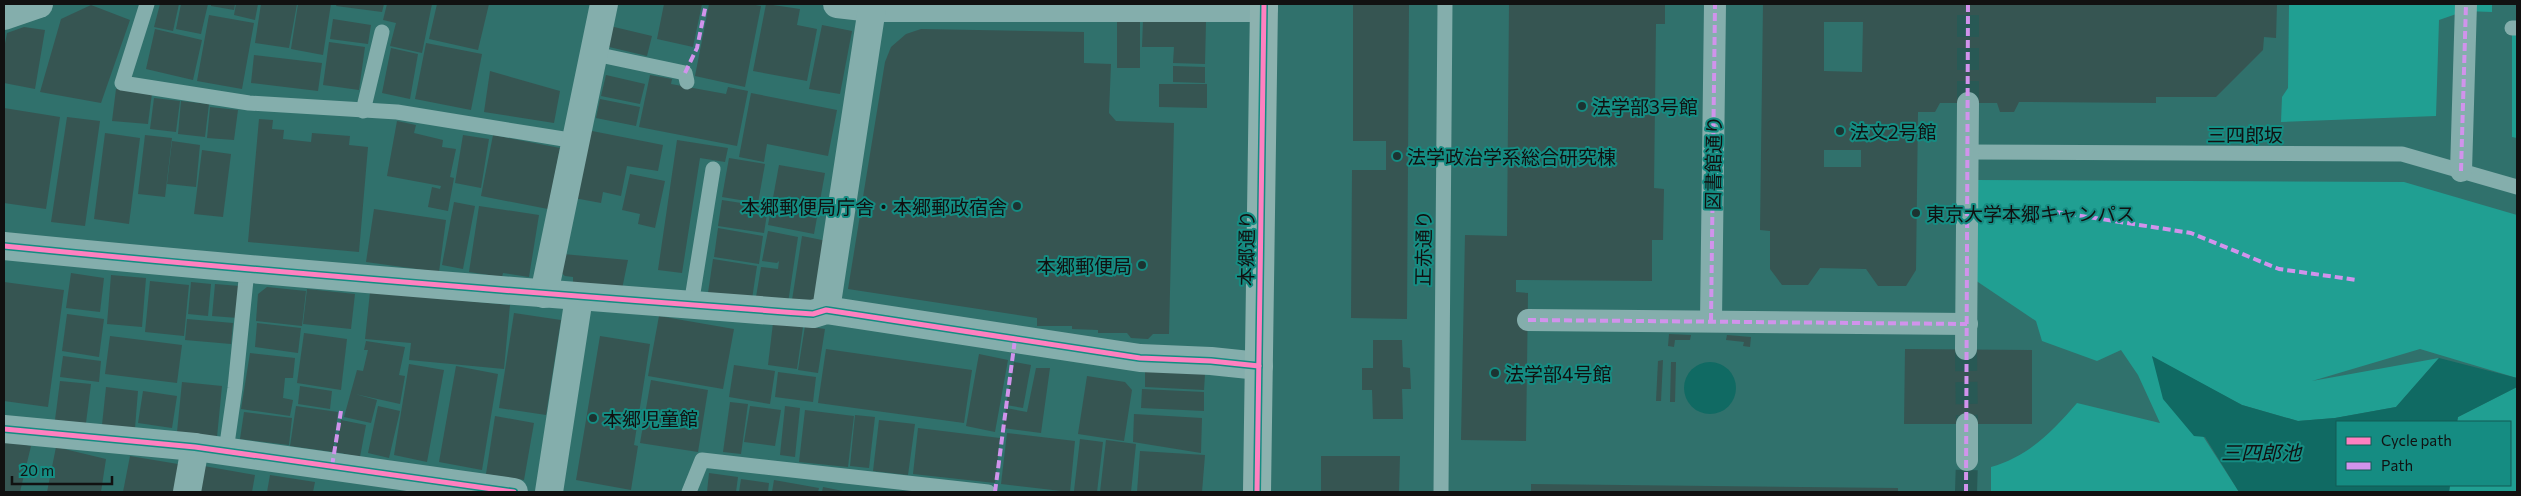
<svg xmlns="http://www.w3.org/2000/svg" width="2521" height="496" viewBox="0 0 2521 496" font-family="Commissioner,'Noto Sans JP',sans-serif">
<style>
.green{fill:#209f92}
.water{fill:#106a63}
.building{fill:#365552;fill-rule:evenodd}
.lines{fill:none;stroke-linecap:round;stroke-linejoin:round}
.pedestrian-tunnel{stroke:#285955;stroke-width:22;stroke-dasharray:22 11;stroke-linecap:butt}
.service{stroke:#84aeac;stroke-width:15}
.pedestrian{stroke:#84aeac;stroke-width:22}
.minor{stroke:#84aeac;stroke-width:28}
.trunk{stroke:#8cb2af;stroke-width:28}
.quiet{stroke:#d193ec;stroke-width:4;stroke-dasharray:8 4;stroke-linecap:butt}
.cycleway-casing{stroke:#158c82;stroke-width:8}
.cycleway{stroke:#ff80c0;stroke-width:5}
.poi-dot{fill:#1c3331;stroke:#158c82;stroke-width:2}
.labels{text-anchor:middle;dominant-baseline:central;stroke-width:4;stroke-linejoin:round;paint-order:stroke}
.poi-label{font-size:19px;fill:#111;stroke:#158c82;text-anchor:start}
.street-label{font-size:19px;fill:#111;stroke:#158c82}
.water-label{font-size:20px;font-style:italic;fill:#111;stroke:#158c82}
</style>
<rect width="100%" height="100%" fill="#30716c"/>
<g class="green">
<path d="M2289 4H2492V12L2465 11 2439 20 2436 116 2281 122 2282 97 2288 88Z"/>
<path d="M2512 28H2517V138L2512 137Z"/>
<path d="M1973 180 2404 182 2517 215V378L2420 349 2312 381 2439 358 2396 407 2335 418 2298 421 2242 405 2152 357 2239 492H1991V467C2028 457 2053 431 2077 403L2160 423 2138 375 2121 350 2097 361 2042 341 2036 321 1972 278Z"/>
<path d="M2517 387V492H2449L2450 485H2510V422H2457L2458 417Z"/>
</g>
<g class="water">
<path d="M2152 356 2242 405 2298 421 2335 418 2396 407 2439 358 2517 378V387L2458 417 2457 422H2337V485H2450L2449 492H2239L2205 437 2194 436 2163 399Z"/>
<circle cx="1710" cy="388" r="26"/>
</g>
<g class="building">
<path d="M160 4H179L173 31 154 27Z"/>
<path d="M181 4H208L201 34 176 29Z"/>
<path d="M211 4H235L234 10 211 6Z"/>
<path d="M236 4H258L255 20 234 15Z"/>
<path d="M261 4H297L289 48 255 43Z"/>
<path d="M298 4H331L323 55 291 49Z"/>
<path d="M337 4H384L382 12 336 6Z"/>
<path d="M387 4H432L422 53 390 46 396 23 383 20Z"/>
<path d="M437 4H489L478 50 429 39Z"/>
<path d="M664 4H702L693 47 657 39Z"/>
<path d="M709 4H750L761 6 745 87 695 76Z"/>
<path d="M766 4 800 9 797 25 817 29 807 81 753 71Z"/>
<path d="M1353 4H1409L1407 319 1351 318 1352 170H1386V141H1353Z"/>
<path d="M1509 4H1665V24H1656L1654 188 1664 189 1663 240H1652V281L1516 280V292L1528 293 1526 441 1461 440 1465 235 1507 236Z"/>
<path d="M1763 4H2277L2276 38 2264 37 2263 50 2216 97H2156V103L2019 102 2014 112H2000L1997 103H1940L1935 112H1918L1916 270 1906 286H1878L1866 269 1820 268 1808 285H1782L1770 269V231L1760 230ZM1824 22H1863L1862 72 1824 71ZM1824 150H1861V167H1824Z"/>
<path d="M91 5 130 20 101 103 40 92 61 19Z"/>
<path d="M209 15 254 23 242 89 197 81Z"/>
<path d="M1117 15 1140 16V68H1117Z"/>
<path d="M333 19 371 25 368 44 330 39Z"/>
<path d="M1143 20 1206 22 1205 64 1173 63 1174 47H1142Z"/>
<path d="M822 25 852 31 840 94 809 89Z"/>
<path d="M610 26 652 36 647 56 605 46Z"/>
<path d="M24 27 45 30 35 89 4 83V49L7 33Z"/>
<path d="M155 29 202 40 193 80 146 69Z"/>
<path d="M921 29 1084 32V63L1111 64 1109 113 1116 121 1174 123 1169 334H1153L1148 339 1131 338 1127 333H1098V330L1072 329V326H1037V318L848 289 885 62 891 47 906 34Z"/>
<path d="M329 42 365 47 359 90 323 85Z"/>
<path d="M426 43 482 54 471 110 415 99Z"/>
<path d="M391 48 418 54 410 99 382 93Z"/>
<path d="M254 55 322 63 318 91 251 83Z"/>
<path d="M1173 66 1205 67V83L1173 82Z"/>
<path d="M490 71 560 91 554 123 484 112Z"/>
<path d="M606 75 645 84 640 104 601 96Z"/>
<path d="M650 75 672 79 671 84 726 94 728 87 748 91 737 146 639 127Z"/>
<path d="M1159 84H1207V108L1159 107Z"/>
<path d="M116 89 152 93 148 124 112 121Z"/>
<path d="M751 93 837 110 828 156 767 144 764 162 739 157Z"/>
<path d="M154 98 180 101 176 132 150 129Z"/>
<path d="M600 99 640 107 636 126 596 118Z"/>
<path d="M181 101 209 104 205 137 178 134Z"/>
<path d="M210 107 238 110 234 140 207 138Z"/>
<path d="M4 108 60 117 46 209 4 203Z"/>
<path d="M67 117 100 121 85 226 51 222Z"/>
<path d="M259 119 273 120 272 129 284 130 283 139 311 142 312 133 350 136 349 145 368 147 359 252 248 242Z"/>
<path d="M397 121 416 125 414 133 443 140 442 147 456 149 450 177 454 178 448 211 428 207 432 187 440 189 441 186 387 176Z"/>
<path d="M587 130 663 145 658 171 627 166 621 196 603 192 601 203 574 198Z"/>
<path d="M105 133 140 138 129 224 94 219Z"/>
<path d="M145 135 172 138 165 197 138 194Z"/>
<path d="M463 135 489 139 481 188 455 183Z"/>
<path d="M493 135 560 148 548 209 481 196Z"/>
<path d="M677 140 728 148 725 162 700 158 682 273 658 270Z"/>
<path d="M172 141 200 145 196 187 167 184Z"/>
<path d="M202 150 231 154 223 217 194 214Z"/>
<path d="M729 158 765 164 758 203 722 197Z"/>
<path d="M779 165 825 173 814 234 768 225Z"/>
<path d="M630 174 665 181 655 228 638 224 640 214 622 210Z"/>
<path d="M722 200 768 207 764 233 718 226Z"/>
<path d="M454 202 475 206 463 269 442 265Z"/>
<path d="M479 206 539 215 529 277 503 273 502 277 469 272Z"/>
<path d="M374 209 446 220 439 272 366 262Z"/>
<path d="M718 228 763 236 759 264 714 257Z"/>
<path d="M768 231 798 237 788 303 756 297 761 267 778 269 779 261 777 263 762 261Z"/>
<path d="M802 236 827 241 818 300 810 304 792 300Z"/>
<path d="M563 254 628 260 622 289 573 285V277L565 276 559 271Z"/>
<path d="M713 259 757 266 752 299 708 293Z"/>
<path d="M71 273 104 278 100 312 66 308Z"/>
<path d="M111 275 146 278 142 327 107 324Z"/>
<path d="M150 281 189 285 184 336 145 332Z"/>
<path d="M4 282 64 290 48 407 4 401Z"/>
<path d="M191 282 211 284 208 316 188 314Z"/>
<path d="M215 284 240 286 238 318 212 316Z"/>
<path d="M267 287 306 291 302 326 256 321 258 294Z"/>
<path d="M307 289 355 294 351 329 303 324Z"/>
<path d="M370 292 510 305 504 369 409 360 411 343 365 339Z"/>
<path d="M514 313 561 320 546 415 499 408Z"/>
<path d="M67 314 104 319 99 357 62 351Z"/>
<path d="M659 316 734 329 723 389 648 376Z"/>
<path d="M187 319 233 323 231 344 185 340Z"/>
<path d="M257 323 301 328 298 353 255 347Z"/>
<path d="M773 323 803 327 797 369 768 365Z"/>
<path d="M805 326 825 329 818 373 798 370Z"/>
<path d="M304 333 347 339 341 390 297 383Z"/>
<path d="M1669 334 1691 335 1690 340H1675L1674 347 1668 346Z"/>
<path d="M1727 335 1751 337 1750 347 1743 346 1744 342 1726 340Z"/>
<path d="M110 336 182 345 177 383 105 374Z"/>
<path d="M600 336 650 344 634 445 638 446 631 490 576 480Z"/>
<path d="M1373 340H1402L1403 367 1410 368 1411 389H1402L1403 419H1373L1372 390H1362V368H1373Z"/>
<path d="M366 341 405 347 399 375 405 376 400 404 355 394 377 400 371 423 344 417 357 370 363 371 368 350H364Z"/>
<path d="M826 349 972 370 964 423 818 403Z"/>
<path d="M1905 349 2032 350V424H1904Z"/>
<path d="M250 353 295 358 293 378H285L283 398 293 400 290 416 241 409Z"/>
<path d="M979 354 1008 360 995 432 966 426Z"/>
<path d="M63 356 101 361 99 382 60 377Z"/>
<path d="M1663 360 1661 401H1656L1658 361Z"/>
<path d="M1014 362 1031 365 1023 408 1006 405Z"/>
<path d="M1671 362H1676L1675 402H1670Z"/>
<path d="M409 364 444 370 427 462 394 455Z"/>
<path d="M734 365 775 371 770 404 729 397Z"/>
<path d="M456 366 498 374 482 470 439 462Z"/>
<path d="M1036 368H1050L1041 433 1003 428 1006 408 1027 412Z"/>
<path d="M1145 371 1205 374 1204 390 1145 387Z"/>
<path d="M778 372 816 377 813 402 775 397Z"/>
<path d="M1087 376 1125 382 1132 390 1124 441 1078 434Z"/>
<path d="M651 380 708 390 698 452 640 443Z"/>
<path d="M60 381 91 384 86 423 55 420Z"/>
<path d="M182 382 222 386 217 437 177 432Z"/>
<path d="M300 386 332 391 330 409 298 404Z"/>
<path d="M106 387 138 391 135 428 102 425Z"/>
<path d="M1142 389 1204 392V411L1141 408Z"/>
<path d="M143 391 177 396 172 428 138 423Z"/>
<path d="M730 402 748 404 741 454 723 452Z"/>
<path d="M296 406 338 412 333 452 290 446Z"/>
<path d="M378 406 400 411 389 458 368 453Z"/>
<path d="M750 406 781 410 775 446 744 442Z"/>
<path d="M785 406 800 408 795 457 780 455Z"/>
<path d="M805 410 854 416 848 467 799 462Z"/>
<path d="M244 412 292 418 289 445 240 439Z"/>
<path d="M1134 414 1202 418 1201 453 1133 442Z"/>
<path d="M855 415 875 417 869 468 850 466Z"/>
<path d="M495 416 534 423 524 480 486 474Z"/>
<path d="M341 420 366 425 360 457 335 452Z"/>
<path d="M879 420 915 424 908 475 873 471Z"/>
<path d="M918 428 1000 438 995 483 913 474Z"/>
<path d="M1007 433 1075 441 1070 492 1001 484Z"/>
<path d="M1080 439 1103 442 1097 492 1074 491Z"/>
<path d="M4 440 31 446 20 492H4Z"/>
<path d="M1106 440 1136 444 1131 492H1100Z"/>
<path d="M56 447 106 459 101 492H47Z"/>
<path d="M1140 451 1205 455 1202 492H1137Z"/>
<path d="M130 456 184 465 181 492H123Z"/>
<path d="M1321 456H1400L1399 492H1321Z"/>
<path d="M204 466 255 475 252 492H197Z"/>
<path d="M709 473 738 477 736 492H707Z"/>
<path d="M270 475 315 482 313 492H267Z"/>
<path d="M741 479 769 483 768 492H739Z"/>
<path d="M774 480 819 488 818 492H772Z"/>
<path d="M1531 484 1898 488V492H1531Z"/>
<path d="M823 487 843 491V492H822Z"/>
</g>
<g class="lines">
<g class="pedestrian-tunnel">
<path d="M1968 103V4"/>
<path d="M1966 349 1967 424"/>
<path d="M1966 492 1967 460"/>
</g>
<g class="service">
<path d="M147 4 122 83 249 103 397 112 576 141"/>
<path d="M2512 28H2517"/>
<path d="M595 54 685 73 687 82"/>
<path d="M363 111 382 32"/>
<path d="M1967 152 2402 154 2517 187"/>
<path d="M691 305 713 169"/>
<path d="M226 451 235 388 247 270"/>
<path d="M689 492 702 460 988 492"/>
<path d="M1441 492 1445 4"/>
</g>
<g class="pedestrian">
<path d="M2461 171 2466 4"/>
<path d="M1528 320 1967 324"/>
<path d="M1711 321 1715 4"/>
<path d="M1966 349 1968 103"/>
<path d="M1967 460V424"/>
</g>
<g class="minor">
<path d="M837 4 872 8H1264"/>
<path d="M4 16 39 4"/>
<path d="M4 246C273 273 543 294 813 314L826 310 1140 358 1211 361 1259 366"/>
<path d="M544 294 604 4"/>
<path d="M826 310 872 8"/>
<path d="M4 429 195 447 514 492"/>
<path d="M187 492 195 447"/>
<path d="M549 492 579 297"/>
</g>
<path class="trunk" d="M1257 492 1264 4"/>
<g class="quiet">
<path d="M685 73 697 48 706 4"/>
<path d="M2461 171 2466 4"/>
<path d="M2056 212 2191 233 2279 269 2357 280"/>
<path d="M1528 320 1967 324"/>
<path d="M1711 321 1715 4"/>
<path d="M332 466 341 411"/>
<path d="M995 492 1015 339"/>
<path d="M1966 492 1968 4"/>
</g>
<defs>
<g id="cycleway">
<path d="M4 246C273 273 543 294 813 314L826 310 1140 358 1211 361 1259 366"/>
<path d="M4 429 195 447 514 492"/>
<path d="M1257 492 1264 4"/>
</g>
</defs>
<use href="#cycleway" class="cycleway-casing"/>
<use href="#cycleway" class="cycleway"/>
</g>
<g class="poi-dot">
<circle cx="1582" cy="106" r="5"/>
<circle cx="1840" cy="131" r="5"/>
<circle cx="1397" cy="156" r="5"/>
<circle cx="1017" cy="206" r="5"/>
<circle cx="1916" cy="213" r="5"/>
<circle cx="1142" cy="265" r="5"/>
<circle cx="1495" cy="373" r="5"/>
<circle cx="593" cy="418" r="5"/>
</g>
<g class="labels">
<g class="poi-label">
<text x="1592" y="106">法学部3号館</text>
<text x="1850" y="131">法文2号館</text>
<text x="1407" y="156">法学政治学系総合研究棟</text>
<text x="1007" y="206" text-anchor="end">本郷郵便局庁舎・本郷郵政宿舎</text>
<text x="1926" y="213">東京大学本郷キャンパス</text>
<text x="1132" y="265" text-anchor="end">本郷郵便局</text>
<text x="1505" y="373">法学部4号館</text>
<text x="603" y="418">本郷児童館</text>
</g>
<g class="street-label">
<text x="2245" y="134">三四郎坂</text>
<text transform="translate(1713 163) rotate(-89)">図書館通り</text>
<text transform="translate(1246 248) rotate(-89)">本郷通り</text>
<text transform="translate(1423 248) rotate(-89)">正赤通り</text>
</g>
<g class="water-label">
<text x="2261" y="452">三四郎池</text>
</g>
</g>
<rect width="2521" height="496" fill="none" stroke="#111111" stroke-width="10"/>
<rect x="2336" y="421" width="175" height="65" fill="#158c82" stroke="#135b55"/>
<rect x="2346" y="437" width="25" height="8" fill="#ff80c0" stroke="#135b55"/>
<text x="2381" y="446" font-size="15" fill="#111111">Cycle path</text>
<rect x="2346" y="462" width="25" height="8" fill="#d193ec" stroke="#135b55"/>
<text x="2381" y="471" font-size="15" fill="#111111">Path</text>
<path d="M12 476v8h100v-8" fill="none" stroke="#111111" stroke-width="2.5"/>
<text x="20" y="476" font-size="15" fill="#111111" stroke="#158c82" stroke-width="4" paint-order="stroke">20 m</text>
</svg>
